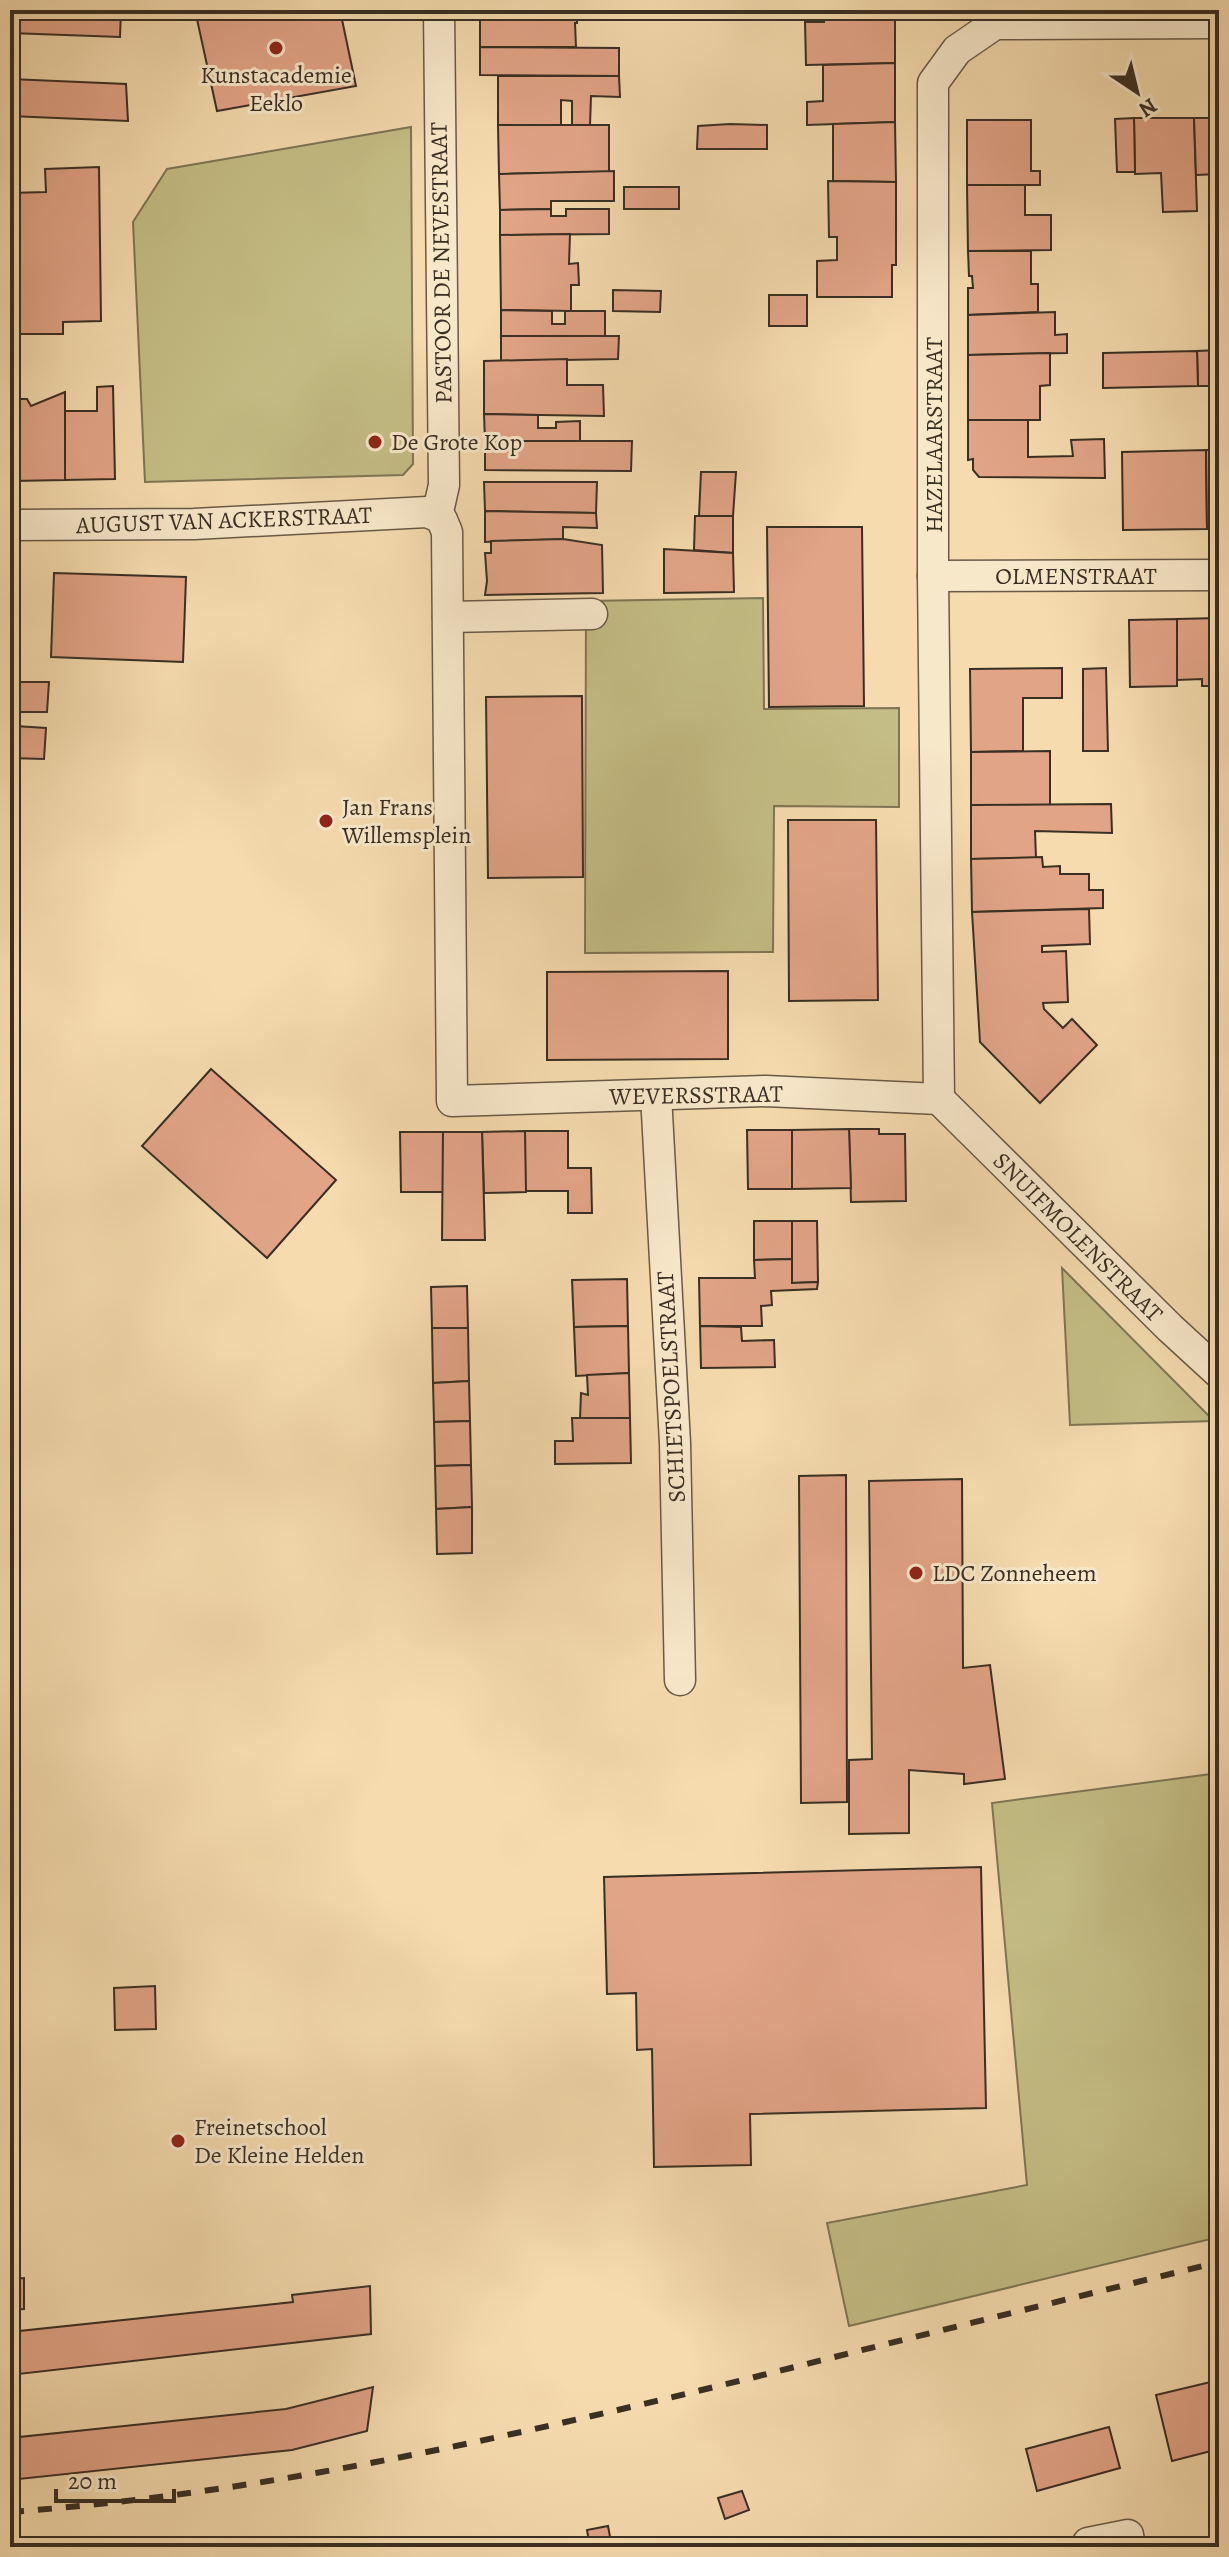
<svg xmlns="http://www.w3.org/2000/svg" width="1229" height="2557" viewBox="0 0 1229 2557" font-family="Alegreya,serif">
<style>
.green{fill:#c4bd85;stroke:#7e7654;stroke-width:2}
.building{fill:#e2a487;stroke:#392f23;stroke-width:2}
.lines{fill:none;stroke-linecap:round;stroke-linejoin:round}
.street-casing{stroke:#685a46;stroke-width:33}
.street{stroke:#f8e8ca;stroke-width:30}
.rail{stroke:#392f23;stroke-width:6;stroke-dasharray:14 14;stroke-linecap:butt}
.poi-dot{fill:#8f2418;stroke:#f8e8ca;stroke-width:3}
.labels{text-anchor:middle;dominant-baseline:central;stroke-width:6;stroke-linejoin:round;paint-order:stroke}
.poi-label{font-size:24px;fill:#392f23;stroke:#f8e8ca;text-anchor:start}
.street-label{font-size:24px;fill:#392f23;stroke:#f8e8ca}
</style>
<rect width="100%" height="100%" fill="#f5dbae"/>
<filter id="stains"><feTurbulence type="fractalNoise" baseFrequency=".0025" numOctaves="4"/><feColorMatrix values="0 0 0 0 .2 0 0 0 0 .09 0 0 0 0 .02 0 0 0 .5 -.17"/></filter>
<radialGradient id="worn" r=".72"><stop offset=".6" stop-color="#630" stop-opacity="0"/><stop offset="1" stop-color="#630" stop-opacity=".3"/></radialGradient>
<g class="green">
<path d="M411 127 413 464 403 475 145 482 133 222 167 169Z"/>
<path d="M763 598 764 709 899 708V807L774 806 773 952 585 953 586 601Z"/>
<path d="M1062 1268 1214 1421 1070 1425Z"/>
<path d="M1219 1773V2237L849 2326 827 2223 1027 2185 992 1803Z"/>
</g>
<g class="building">
<path d="M10 10H121L120 37 10 33Z"/>
<path d="M195 10H340L356 86 217 111Z"/>
<rect x="480" y="10" width="49" height="7"/>
<path d="M824 10H895V63L806 65 805 22H824Z"/>
<path d="M480 17H577V23H575L576 47H480Z"/>
<path d="M480 47 619 48V76L480 75Z"/>
<path d="M895 63V122L807 125V102L823 101V65Z"/>
<path d="M498 76H619L620 97 591 96 590 125H572V101L561 100V125H498Z"/>
<path d="M10 79 126 84 128 121 10 116Z"/>
<path d="M1134 118H1194L1197 211 1163 212 1161 173 1135 174Z"/>
<path d="M1134 118 1135 172H1117L1115 119Z"/>
<path d="M1194 118H1219V174L1196 175Z"/>
<path d="M967 120H1031V171H1040V185H967Z"/>
<path d="M895 122 896 182 833 181V124Z"/>
<path d="M730 124 767 125V149H697L698 126Z"/>
<path d="M498 125H609V172L499 174Z"/>
<path d="M99 167 101 321 63 322V334H11L10 193 46 192 45 169Z"/>
<path d="M614 171V201H551V209L500 210 499 174Z"/>
<path d="M828 181 896 182V265H892V297H817V261L837 260V237H829Z"/>
<path d="M967 185H1025V215H1051V250L968 251Z"/>
<rect x="624" y="187" width="55" height="22"/>
<path d="M551 209V216H566V209H609V234L500 235V210Z"/>
<path d="M570 234 569 264 578 263 579 285H571V311L501 310 500 235Z"/>
<path d="M968 251H1031V284H1038V312L968 315V288H973L972 276H969Z"/>
<path d="M613 290 661 291 660 312 613 311Z"/>
<rect x="769" y="295" width="38" height="31"/>
<path d="M501 310 552 311V324H565V311H605V336H501Z"/>
<path d="M1055 312V335L1067 334V353L968 355V315Z"/>
<path d="M501 336H619L618 359 501 361Z"/>
<path d="M1219 350V386H1198L1197 351Z"/>
<path d="M1197 351 1198 386 1103 388V353Z"/>
<path d="M1050 353V385L1040 386V420H968V355Z"/>
<path d="M567 359V385H603L604 416 484 414V361Z"/>
<path d="M113 386 115 479 65 480V411H97V387Z"/>
<path d="M65 392V480L13 481 12 399H27L31 406Z"/>
<path d="M10 399H12L13 481H10Z"/>
<path d="M484 414 538 415V428H556V422L580 421V441H485Z"/>
<path d="M968 420H1028V457L1073 456 1071 440 1104 439 1105 478 979 477 973 470V459L968 460Z"/>
<path d="M485 441H632L631 471 485 470Z"/>
<path d="M1206 450 1207 529 1123 530 1122 452Z"/>
<path d="M1206 450H1219V528L1207 529Z"/>
<path d="M701 472H736L733 516H699Z"/>
<path d="M484 482H597L596 513 485 511Z"/>
<path d="M485 511 596 513 597 528 563 527V539L485 542Z"/>
<path d="M695 516H733V553L694 550Z"/>
<path d="M767 527H862L864 706 769 707Z"/>
<path d="M563 539 602 545 603 593 485 595 487 581 485 553H491V541Z"/>
<path d="M664 549 733 553 734 592 664 593Z"/>
<path d="M54 573 186 577 183 662 51 657Z"/>
<path d="M1219 618V724H1213L1212 686H1202V679L1177 680V619Z"/>
<path d="M1177 619V686L1130 687 1129 620Z"/>
<path d="M1062 668V698H1023V751L971 752 970 669Z"/>
<path d="M1106 668 1108 751H1083V669Z"/>
<path d="M10 682H49L47 712H10Z"/>
<path d="M582 696 583 877 488 878 486 697Z"/>
<path d="M15 726 46 728 44 759 10 758 11 734H15Z"/>
<path d="M1050 751V805H971V752Z"/>
<path d="M1111 804 1112 833 1035 831 1036 858 971 859V805Z"/>
<path d="M788 820H876L878 1000 789 1001Z"/>
<path d="M1042 857 1043 867 1060 866V874H1089V890H1103V908L972 912 971 859Z"/>
<path d="M1089 909 1090 944 1042 946V952L1066 951 1068 1002 1043 1003 1044 1009 1063 1028 1072 1019 1097 1045 1040 1103 980 1042 972 912Z"/>
<path d="M728 971V1059L547 1060V972Z"/>
<path d="M211 1069 336 1180 267 1258 142 1146Z"/>
<path d="M849 1129H879V1134H905L906 1201 851 1202Z"/>
<path d="M849 1129 851 1188 792 1189V1130Z"/>
<path d="M747 1130H792V1189H748Z"/>
<path d="M525 1131H568V1168H591L592 1213H568V1191H525Z"/>
<path d="M525 1131 526 1192 484 1193 482 1132Z"/>
<path d="M400 1132H443V1192H401Z"/>
<path d="M443 1132H482L485 1240H442Z"/>
<path d="M754 1221H792V1259L754 1260Z"/>
<path d="M792 1221H817L818 1282 792 1283Z"/>
<path d="M792 1259V1283L818 1282 817 1289 771 1291 772 1305 761 1306 762 1326H700L699 1278H755L754 1260Z"/>
<path d="M572 1280 627 1279 628 1326 574 1327Z"/>
<path d="M467 1286 468 1328H432L431 1287Z"/>
<path d="M628 1326 629 1373 576 1376 574 1327Z"/>
<path d="M700 1326 741 1327 742 1341 774 1340 775 1367 701 1368Z"/>
<path d="M432 1328H468L469 1381 433 1383Z"/>
<path d="M629 1373 630 1418 580 1419 581 1393 588 1395 587 1375Z"/>
<path d="M469 1381 470 1421 434 1422 433 1383Z"/>
<path d="M572 1418H630L631 1463 555 1464V1441H573Z"/>
<path d="M470 1421 471 1465 435 1466 434 1422Z"/>
<path d="M471 1465 472 1507 436 1509 435 1466Z"/>
<path d="M846 1475 847 1802 801 1803 799 1476Z"/>
<path d="M962 1479 963 1668 990 1665 1005 1779 964 1784V1774L909 1770V1833L849 1834V1760L872 1759 869 1481Z"/>
<path d="M472 1507V1553L437 1554 436 1509Z"/>
<path d="M981 1867 986 2108 750 2114 751 2165 654 2167 652 2049 637 2050 636 1993 607 1994 604 1877Z"/>
<path d="M155 1986 156 2029 115 2030 114 1988Z"/>
<path d="M24 2278V2309L10 2310V2279Z"/>
<path d="M370 2286 371 2334 10 2375V2332L293 2302 292 2295Z"/>
<path d="M1219 2380V2449L1172 2461 1156 2395Z"/>
<path d="M373 2387 367 2431 292 2450 10 2480V2438L286 2409Z"/>
<path d="M1109 2427 1120 2468 1037 2491 1026 2449Z"/>
<path d="M742 2491 749 2510 725 2519 718 2498Z"/>
<path d="M608 2526 611 2542 590 2547 587 2530Z"/>
</g>
<g class="lines">
<defs>
<g id="street">
<path d="M437 516 442 520 447 532 452 1101 766 1091 939 1099"/>
<path d="M437 516 444 485 439 10"/>
<path d="M10 525 194 524 427 512 437 516"/>
<path d="M933 576 1219 575"/>
<path d="M448 617 592 614"/>
<path d="M656 1095 675 1443 680 1680"/>
<path d="M939 1099 933 576V83L957 50 995 24 1219 23"/>
<path d="M939 1099 1170 1328 1219 1373"/>
<path d="M1088 2543 1128 2535 1130 2547"/>
</g>
</defs>
<use href="#street" class="street-casing"/>
<use href="#street" class="street"/>
<path class="rail" d="M10 2512C259 2494 501 2439 743 2380 901 2340 1060 2301 1219 2262"/>
</g>
<g class="poi-dot">
<circle cx="276" cy="48" r="8"/>
<circle cx="375" cy="442" r="8"/>
<circle cx="326" cy="821" r="8"/>
<circle cx="916" cy="1573" r="8"/>
<circle cx="178" cy="2141" r="8"/>
</g>
<g class="labels">
<g class="poi-label">
<text x="276" y="75" text-anchor="middle">Kunstacademie<tspan x="276" dy="28">Eeklo</tspan></text>
<text x="391" y="442">De Grote Kop</text>
<text x="342" y="807">Jan Frans<tspan x="342" dy="28">Willemsplein</tspan></text>
<text x="932" y="1573">LDC Zonneheem</text>
<text x="194" y="2127">Freinetschool<tspan x="194" dy="28">De Kleine Helden</tspan></text>
</g>
<g class="street-label">
<text transform="translate(441 263) rotate(-91)">PASTOOR DE NEVESTRAAT</text>
<text transform="translate(934 435) rotate(-90)">HAZELAARSTRAAT</text>
<text transform="translate(224 520) rotate(-2)">AUGUST VAN ACKERSTRAAT</text>
<text x="1076" y="576">OLMENSTRAAT</text>
<text transform="translate(696 1095) rotate(-1)">WEVERSSTRAAT</text>
<text transform="translate(1078 1237) rotate(45)">SNUIFMOLENSTRAAT</text>
<text transform="translate(671 1387) rotate(-93)">SCHIETSPOELSTRAAT</text>
</g>
</g>
<rect width="1229" height="2557" fill="none" stroke="#f5dbae" stroke-width="40"/>
<rect x="12" y="12" width="1205" height="2533" fill="none" stroke="#392f23" stroke-width="4"/>
<rect x="20" y="20" width="1189" height="2517" fill="none" stroke="#392f23" stroke-width="2"/>
<g transform="translate(1137 92) rotate(145)" stroke="#f8e8ca" stroke-width="6" paint-order="stroke">
<path d="M0-6L14 30L0 20L-14 30Z" fill="#392f23"/>
<text y="-12" font-size="22" font-weight="bold" text-anchor="middle" fill="#392f23">N</text>
</g>
<path d="M56 2489v12h118v-12" fill="none" stroke="#392f23" stroke-width="4"/>
<text x="68" y="2489" font-size="24" fill="#392f23" stroke="#f8e8ca" stroke-width="6" paint-order="stroke">20 m</text>
<rect width="100%" height="100%" filter="url(#stains)"/>
<rect width="100%" height="100%" fill="url(#worn)"/>
</svg>
